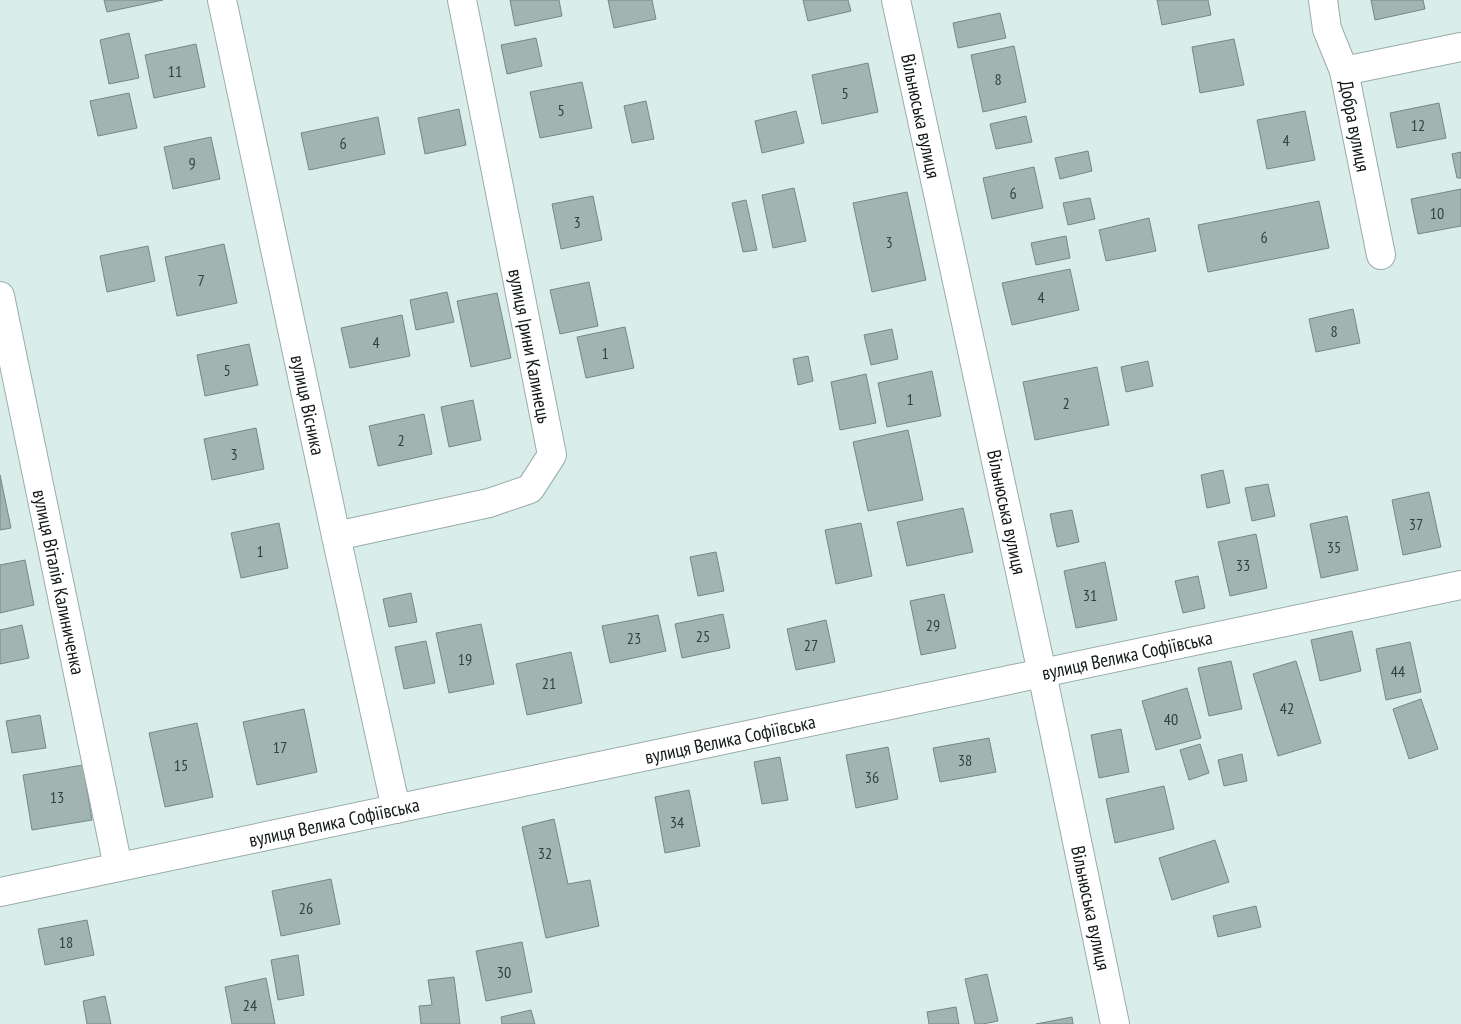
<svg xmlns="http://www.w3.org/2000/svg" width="1461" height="1024" viewBox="0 0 1461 1024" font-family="'PT Sans Narrow',sans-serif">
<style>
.building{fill:#a1b4b1;stroke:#758884}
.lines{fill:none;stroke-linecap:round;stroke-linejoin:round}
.minor-casing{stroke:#99aca9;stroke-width:30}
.minor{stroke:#fff;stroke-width:28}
.labels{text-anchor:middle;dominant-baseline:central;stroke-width:4;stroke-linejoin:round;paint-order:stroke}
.number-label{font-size:16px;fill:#353f3e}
.street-label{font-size:19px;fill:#111817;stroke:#fff}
</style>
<rect width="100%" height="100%" fill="#d9eeea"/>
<g class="building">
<path d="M104 0H163L107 12Z"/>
<path d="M510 0H559L562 16 515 26Z"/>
<path d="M608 0H652L656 19 614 28Z"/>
<path d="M803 0H848L851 11 808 21Z"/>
<path d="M1157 0H1208L1211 15 1162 25Z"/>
<path d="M1371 0H1423L1425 9 1375 20Z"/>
<path d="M1000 13 1006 38 958 48 953 23Z"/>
<path d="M129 33 139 78 109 84 100 40Z"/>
<path d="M536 38 542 66 507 74 501 45Z"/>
<path d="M1234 39 1244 85 1200 93 1192 47Z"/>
<path d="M196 44 205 87 154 98 145 55Z"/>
<path d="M1014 46 1026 102 983 112 971 55Z"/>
<path d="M868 63 878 112 822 124 812 75Z"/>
<path d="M582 82 592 128 540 138 530 92Z"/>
<path d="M129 93 137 128 98 136 90 101Z"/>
<path d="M646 101 654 139 632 143 624 106Z"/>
<path d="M1439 103 1446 138 1397 148 1390 113Z"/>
<path d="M459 109 466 145 425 154 418 118Z"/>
<path d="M796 111 804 143 762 153 755 121Z"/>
<path d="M1305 111 1315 160 1267 169 1257 120Z"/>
<path d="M1026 116 1032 142 996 149 990 124Z"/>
<path d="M378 117 385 154 309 170 301 133Z"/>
<path d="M211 137 220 179 173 189 164 147Z"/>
<path d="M1088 151 1092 171 1060 179 1055 158Z"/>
<path d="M1461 152V178H1457L1452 154Z"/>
<path d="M1034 167 1043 208 992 219 983 178Z"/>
<path d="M794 188 806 241 773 248 762 195Z"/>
<path d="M1461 189V226L1418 234 1411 199Z"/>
<path d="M907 192 926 280 872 292 853 203Z"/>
<path d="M593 196 602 240 561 249 552 204Z"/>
<path d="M1090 198 1095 219 1068 225 1063 203Z"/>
<path d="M746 200 757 250 743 252 732 203Z"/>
<path d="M1319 201 1329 248 1208 272 1198 225Z"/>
<path d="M1149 218 1156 251 1106 261 1099 230Z"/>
<path d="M1066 236 1070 258 1036 265 1031 243Z"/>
<path d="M224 244 237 303 177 316 165 257Z"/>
<path d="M148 246 155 281 107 292 100 256Z"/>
<path d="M1070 269 1079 310 1012 325 1002 283Z"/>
<path d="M589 282 598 326 560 334 550 290Z"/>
<path d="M447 292 454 322 416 330 410 300Z"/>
<path d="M497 293 511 358 471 367 457 301Z"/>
<path d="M1353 309 1360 343 1316 352 1309 319Z"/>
<path d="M402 315 410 356 350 368 341 328Z"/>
<path d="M625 327 634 368 586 378 577 337Z"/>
<path d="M892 329 898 359 871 365 864 335Z"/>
<path d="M249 344 258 385 205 396 197 355Z"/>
<path d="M808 356 813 381 798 385 793 359Z"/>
<path d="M1148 361 1153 386 1126 392 1121 367Z"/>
<path d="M1097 367 1109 425 1035 440 1023 382Z"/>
<path d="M932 371 941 416 887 427 878 383Z"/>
<path d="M866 374 876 423 840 430 831 382Z"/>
<path d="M473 400 481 440 449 447 441 407Z"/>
<path d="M424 414 432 454 378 466 369 426Z"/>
<path d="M256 428 264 469 212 480 204 439Z"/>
<path d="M908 430 923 500 868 511 853 442Z"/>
<path d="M1223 470 1230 503 1207 508 1201 475Z"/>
<path d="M0 475 11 528 0 530Z"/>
<path d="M1268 484 1275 516 1252 521 1245 488Z"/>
<path d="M1429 492 1441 547 1403 555 1392 500Z"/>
<path d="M963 508 973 552 907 566 897 522Z"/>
<path d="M1072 510 1079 542 1057 547 1050 514Z"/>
<path d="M1347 516 1358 570 1321 578 1310 524Z"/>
<path d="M279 523 288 568 241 578 231 533Z"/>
<path d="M861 523 872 576 836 584 825 530Z"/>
<path d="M1256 534 1267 588 1230 596 1218 542Z"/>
<path d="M716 552 724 591 698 596 690 557Z"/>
<path d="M25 560 34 605 0 613V565Z"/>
<path d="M1105 562 1117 620 1076 628 1064 571Z"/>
<path d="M1198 576 1205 608 1183 613 1175 581Z"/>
<path d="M411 593 417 622 389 627 383 599Z"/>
<path d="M944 594 956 648 921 655 910 601Z"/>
<path d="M723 614 730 648 682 658 675 624Z"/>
<path d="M658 615 666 651 610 663 602 626Z"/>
<path d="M826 620 835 662 796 670 787 629Z"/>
<path d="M481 624 494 684 449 693 436 633Z"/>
<path d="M22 625 29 658 0 664V630Z"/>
<path d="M1352 631 1361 671 1320 681 1311 640Z"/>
<path d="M426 641 435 683 404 689 395 647Z"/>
<path d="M1410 642 1421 692 1386 700 1376 649Z"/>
<path d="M571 652 582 703 527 715 516 664Z"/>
<path d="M1231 661 1242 709 1209 716 1198 668Z"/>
<path d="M1296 661 1321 743 1278 756 1253 674Z"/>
<path d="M1187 688 1201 738 1156 750 1142 701Z"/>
<path d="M1421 699 1438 749 1409 759 1393 709Z"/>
<path d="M304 709 317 772 257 785 243 722Z"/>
<path d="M40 715 46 748 12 753 6 721Z"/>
<path d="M197 723 213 797 165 807 149 733Z"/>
<path d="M1121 729 1129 772 1099 778 1091 735Z"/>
<path d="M989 738 996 772 940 782 933 748Z"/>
<path d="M1200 744 1209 773 1189 780 1180 750Z"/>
<path d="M888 747 898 799 856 808 846 755Z"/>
<path d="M1242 754 1247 781 1224 786 1218 760Z"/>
<path d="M780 757 788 800 762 804 754 762Z"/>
<path d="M83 765 92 820 32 830 23 775Z"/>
<path d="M1164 786 1174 829 1115 843 1106 799Z"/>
<path d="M689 790 700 846 665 853 655 797Z"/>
<path d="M554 819 568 884 590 880 599 926 546 938 522 827Z"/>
<path d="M1215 840 1229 882 1172 900 1159 858Z"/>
<path d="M331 879 340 924 281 936 272 891Z"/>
<path d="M1256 906 1261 927 1218 937 1213 916Z"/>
<path d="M87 920 94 955 45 965 38 929Z"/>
<path d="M522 942 532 992 486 1001 476 951Z"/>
<path d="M298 955 304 995 278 1000 271 960Z"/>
<path d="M987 974 998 1021 983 1024H975L965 979Z"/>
<path d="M454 977 460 1024H421L419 1006 432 1005 428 980Z"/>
<path d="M266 978 275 1024H232L225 987Z"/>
<path d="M105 996 111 1024H87L83 1001Z"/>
<path d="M956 1007 959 1024H929L927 1012Z"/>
<path d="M531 1010 535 1024H502L501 1017Z"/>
<path d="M1072 1017 1073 1024H1036Z"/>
</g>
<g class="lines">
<defs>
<g id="minor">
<path d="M222 0 336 536 396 809"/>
<path d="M896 0 1042 673 1115 1024"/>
<path d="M1323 0 1327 29 1344 71 1381 255"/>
<path d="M1344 71 1461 47"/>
<path d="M0 296 118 867"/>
<path d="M336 536 489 503 530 489 552 455 462 0"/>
<path d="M0 892 1461 585"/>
</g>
</defs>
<use href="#minor" class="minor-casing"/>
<use href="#minor" class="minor"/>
</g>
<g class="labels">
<g class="number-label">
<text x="175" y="71">11</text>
<text x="998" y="79">8</text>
<text x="845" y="93">5</text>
<text x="561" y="110">5</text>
<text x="1418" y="125">12</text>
<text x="1286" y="140">4</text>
<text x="343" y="143">6</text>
<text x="192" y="163">9</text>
<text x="1013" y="193">6</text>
<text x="1437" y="213">10</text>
<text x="577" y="222">3</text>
<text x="1264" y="237">6</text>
<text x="889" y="242">3</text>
<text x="201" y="280">7</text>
<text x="1041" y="297">4</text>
<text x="1334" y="331">8</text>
<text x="376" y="342">4</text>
<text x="605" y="353">1</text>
<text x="227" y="370">5</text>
<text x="910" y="399">1</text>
<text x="1066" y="403">2</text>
<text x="401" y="440">2</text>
<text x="234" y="454">3</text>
<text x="1416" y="524">37</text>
<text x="1334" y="547">35</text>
<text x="260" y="551">1</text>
<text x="1243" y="565">33</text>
<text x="1090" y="595">31</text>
<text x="933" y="625">29</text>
<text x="703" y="636">25</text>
<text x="634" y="638">23</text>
<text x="811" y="645">27</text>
<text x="465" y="659">19</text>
<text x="1398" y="671">44</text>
<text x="549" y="683">21</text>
<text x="1287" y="708">42</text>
<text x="1171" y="719">40</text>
<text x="280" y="747">17</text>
<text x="965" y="760">38</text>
<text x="181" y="765">15</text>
<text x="872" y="777">36</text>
<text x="57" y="797">13</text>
<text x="677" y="822">34</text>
<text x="545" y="853">32</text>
<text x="306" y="908">26</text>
<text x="66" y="942">18</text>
<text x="504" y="972">30</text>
<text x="250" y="1005">24</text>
</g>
<g class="street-label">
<text transform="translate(921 116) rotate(78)">Вільнюська вулиця</text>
<text transform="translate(1355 126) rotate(79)">Добра вулиця</text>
<text transform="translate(530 346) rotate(79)">вулиця Ірини Калинець</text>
<text transform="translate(308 405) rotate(78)">вулиця Вісника</text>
<text transform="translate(1007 512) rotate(78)">Вільнюська вулиця</text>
<text transform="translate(59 582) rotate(78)">вулиця Віталія Калиниченка</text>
<text transform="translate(1127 655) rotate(-12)">вулиця Велика Софіївська</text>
<text transform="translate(730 739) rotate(-12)">вулиця Велика Софіївська</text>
<text transform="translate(334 822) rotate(-12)">вулиця Велика Софіївська</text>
<text transform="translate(1091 908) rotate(78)">Вільнюська вулиця</text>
</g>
</g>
</svg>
